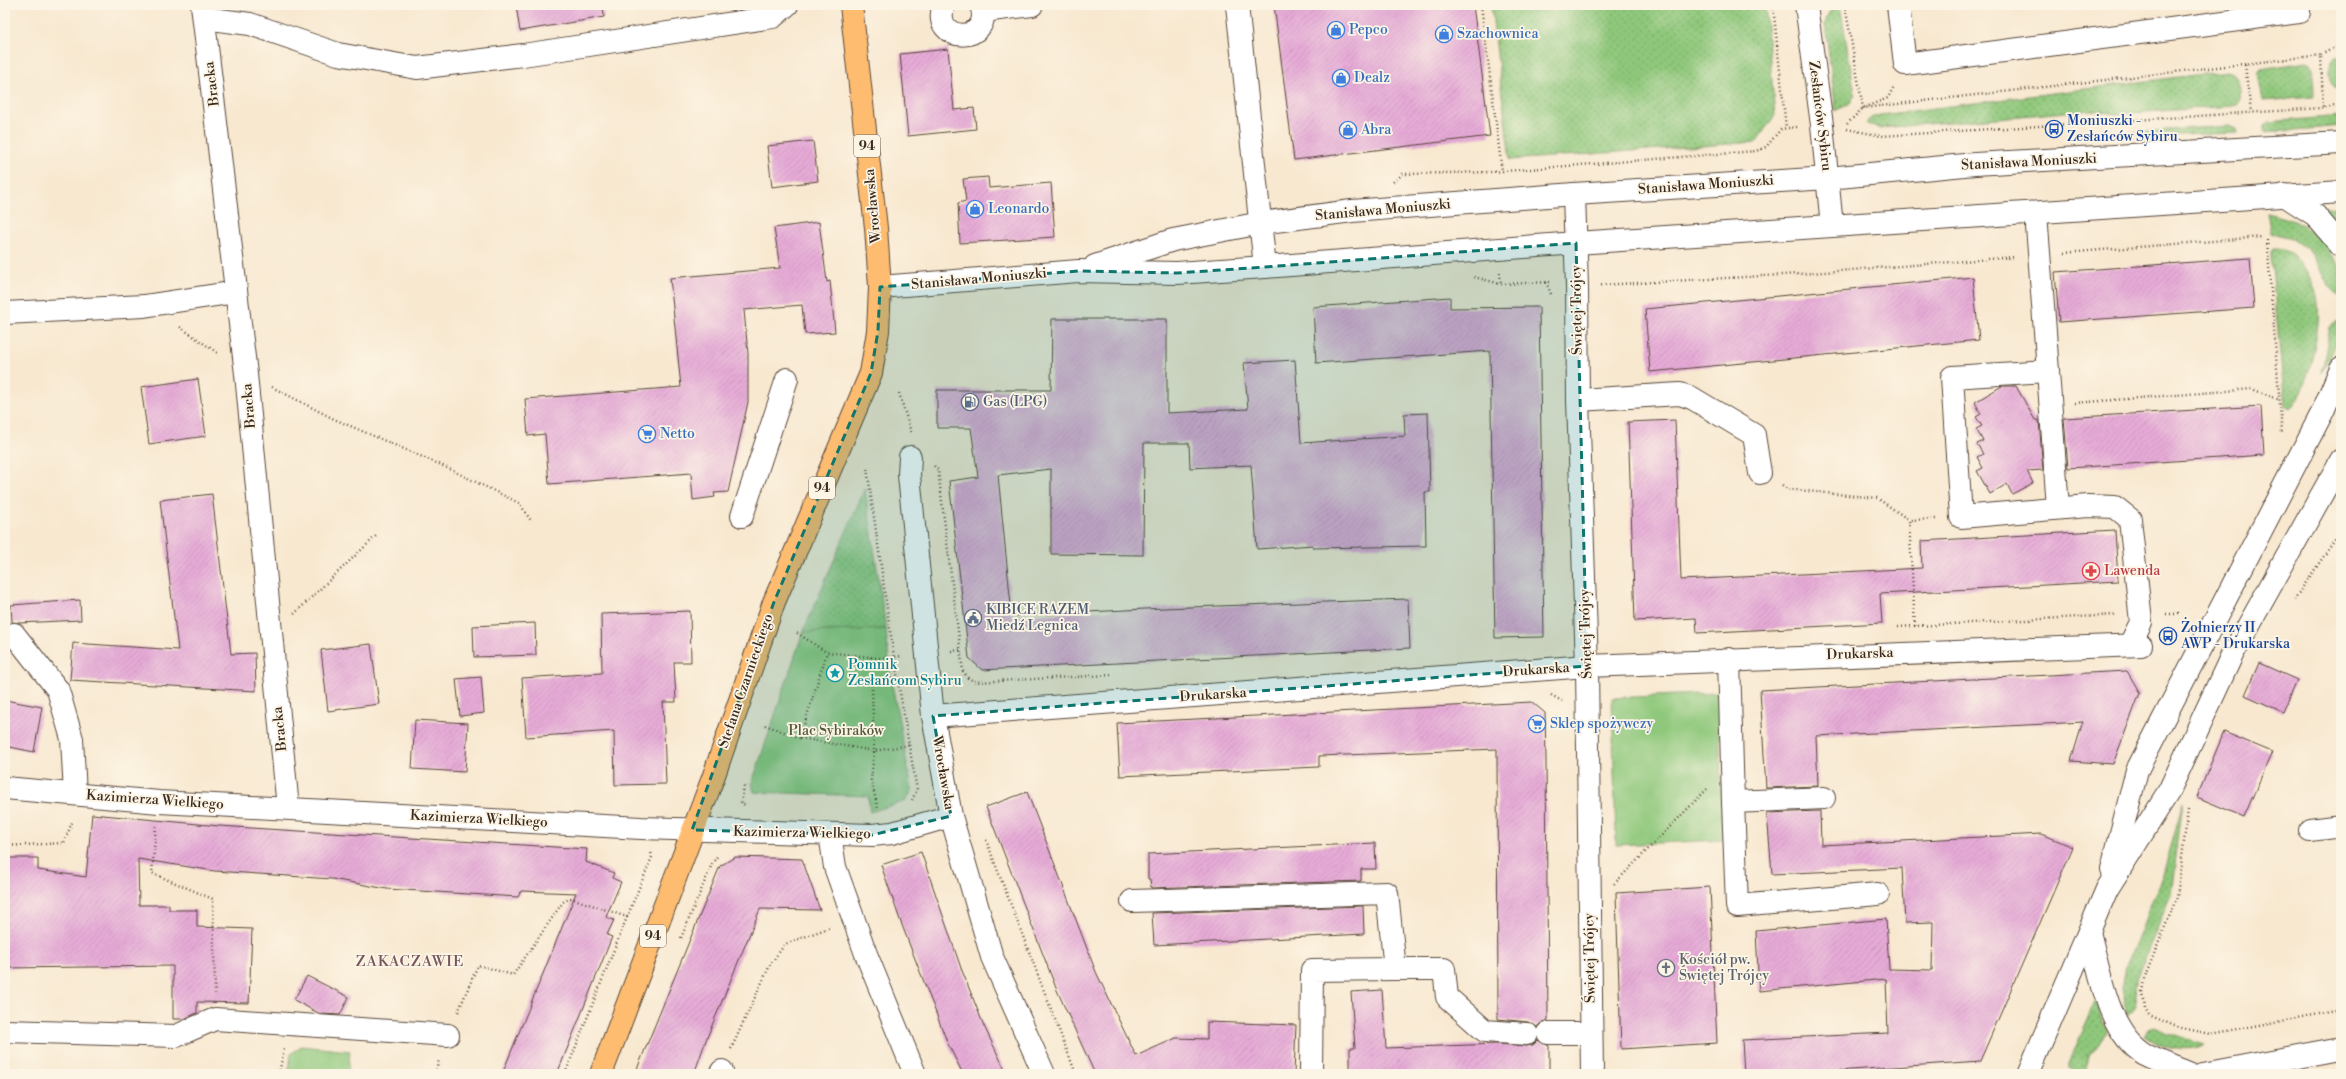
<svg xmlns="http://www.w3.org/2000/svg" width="2346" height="1079" viewBox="0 0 2346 1079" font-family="'Libre Bodoni',serif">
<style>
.grass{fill:url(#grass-dots);stroke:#65794c}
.park{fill:#8fc87b;stroke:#65794c}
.building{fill:url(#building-hatch)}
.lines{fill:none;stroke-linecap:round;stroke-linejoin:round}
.minor-casing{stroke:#574639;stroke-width:24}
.major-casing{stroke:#574639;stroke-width:24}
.path{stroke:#574639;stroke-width:2.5;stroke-dasharray:1 3;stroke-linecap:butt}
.minor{stroke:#fff;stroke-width:22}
.major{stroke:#febc70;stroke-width:22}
.marked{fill:#0f766e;fill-opacity:0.2;stroke:#0f766e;stroke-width:3;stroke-dasharray:8 5;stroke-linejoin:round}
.labels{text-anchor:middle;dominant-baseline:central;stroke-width:3.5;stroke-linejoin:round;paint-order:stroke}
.shield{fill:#fcf5e5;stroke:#75675a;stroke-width:1}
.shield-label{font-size:13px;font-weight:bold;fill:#3b2a1e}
.shop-label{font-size:14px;fill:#366cbe;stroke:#fcf5e5;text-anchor:start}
.street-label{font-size:14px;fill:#3b2a1e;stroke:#fcf5e5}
.transit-label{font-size:14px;fill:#164399;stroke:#fcf5e5;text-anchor:start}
.service-label{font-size:14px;fill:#4e5e75;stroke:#fcf5e5;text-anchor:start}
.health-label{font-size:14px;fill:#be3a42;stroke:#fcf5e5;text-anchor:start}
.culture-label{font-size:14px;fill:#0d838f;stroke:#fcf5e5;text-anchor:start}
.park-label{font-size:14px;fill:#54593a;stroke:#fcf5e5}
.worship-label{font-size:14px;fill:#5b616d;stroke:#fcf5e5;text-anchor:start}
.neighbourhood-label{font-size:15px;letter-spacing:1px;fill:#77575f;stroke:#fcf5e5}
</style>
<defs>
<pattern id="grass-dots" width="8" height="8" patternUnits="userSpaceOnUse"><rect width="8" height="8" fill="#8fc87b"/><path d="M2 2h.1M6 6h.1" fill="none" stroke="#76a364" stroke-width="1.8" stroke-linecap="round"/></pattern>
<pattern id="building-hatch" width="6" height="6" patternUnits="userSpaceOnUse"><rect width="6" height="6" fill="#e6abd7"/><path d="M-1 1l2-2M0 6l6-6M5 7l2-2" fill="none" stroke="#c693b8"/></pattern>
</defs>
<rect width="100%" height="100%" fill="#fcf5e5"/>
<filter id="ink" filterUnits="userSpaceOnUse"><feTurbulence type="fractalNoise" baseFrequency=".025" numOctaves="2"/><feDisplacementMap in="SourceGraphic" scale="8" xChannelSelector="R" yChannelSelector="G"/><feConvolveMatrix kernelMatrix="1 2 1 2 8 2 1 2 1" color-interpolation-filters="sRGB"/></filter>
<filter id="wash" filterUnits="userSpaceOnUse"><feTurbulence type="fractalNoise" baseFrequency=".012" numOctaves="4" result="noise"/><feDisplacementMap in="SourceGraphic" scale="16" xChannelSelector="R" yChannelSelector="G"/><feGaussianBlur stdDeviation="0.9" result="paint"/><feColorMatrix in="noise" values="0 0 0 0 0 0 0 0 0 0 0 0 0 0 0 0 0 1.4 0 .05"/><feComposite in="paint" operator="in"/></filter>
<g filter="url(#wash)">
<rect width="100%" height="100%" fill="#f8e8d0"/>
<g class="grass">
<path d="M1491 5H1765L1775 115 1756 142 1510 160Z"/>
<path d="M1836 5H1840L1855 94 1850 103 1836 111 1825 24 1828 14Z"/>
<path d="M2341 55V89C2325 87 2327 66 2335 57Z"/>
<path d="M2306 62 2310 63 2313 68 2314 97 2263 101 2258 73 2261 69Z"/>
<path d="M2226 71 2233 73C2239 81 2244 98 2237 105L2232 106 2117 114 2090 110 1881 128 1867 124 1871 118 1880 115Z"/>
<path d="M2341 116V126L2263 133 2264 125 2268 122Z"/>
<path d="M2230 126 2237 129 2238 133 2180 135 2119 133Z"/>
<path d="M2341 207V228L2322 208Z"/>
<path d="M2267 213C2294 219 2316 229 2331 253 2335 259 2340 266 2341 272 2342 280 2341 289 2341 297 2321 286 2321 259 2303 245 2294 237 2282 238 2271 233Z"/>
<path d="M2273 249C2289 249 2296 256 2305 269 2311 279 2317 290 2318 303 2321 330 2309 388 2290 409L2285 406 2271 257V250Z"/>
<path d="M2338 321 2341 323 2339 335 2322 372 2330 327Z"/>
<path d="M865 488 886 629 803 632Z"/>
<path d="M2183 802 2171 894 2137 979 2135 987 2137 1006 2128 1015 2122 988 2126 966 2161 882Z"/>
<path d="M2095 1002H2097L2102 1021 2109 1031 2088 1054 2084 1074H2077L2069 1069V1064Z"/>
<path d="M2155 1027 2167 1033 2204 1044C2188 1054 2159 1046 2144 1036L2149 1029Z"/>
</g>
<g class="park">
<path d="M886 629 890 673 912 790 906 801 870 812 868 796 754 792 752 783 803 632Z"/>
<path d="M1718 693 1723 840 1616 845 1612 698Z"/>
<path d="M301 1046 350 1051 348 1074H288L291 1054Z"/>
</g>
<g id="blocks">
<g class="building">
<path d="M516 5H603L604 17 520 31Z"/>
<path d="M1274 5H1473L1490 136 1294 160Z"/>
<path d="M948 49 954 110 974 108 976 129 908 136 900 54Z"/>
<path d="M813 141 818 181 772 187 767 146Z"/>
<path d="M988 177 989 188 1051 183 1055 237 960 243 958 203 966 201 963 179Z"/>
<path d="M819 222 827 282 830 281 835 332 805 334 802 305 744 310 748 354V402L728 492 714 493 715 497 693 500 691 473 549 484 545 434 528 436 525 399 681 387 670 278 780 268 774 228Z"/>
<path d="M2250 258 2254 308 2059 322 2055 272Z"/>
<path d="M1973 277 1979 340 1650 372 1645 309Z"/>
<path d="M1450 297V308L1539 307 1544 637 1495 638 1490 351 1316 363 1313 307Z"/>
<path d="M1052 319H1167V413L1248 409 1244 363 1295 360 1301 443 1405 436 1404 414 1428 413 1430 492H1425L1426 546 1313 548V545L1257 549 1251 465 1190 468 1189 443H1144L1143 555 1051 554V469L998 475 1012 616 1164 608 1408 599 1410 648 982 670 969 658 949 481 978 477 971 428H937V390H1051Z"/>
<path d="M198 379 206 436 149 444 141 387Z"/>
<path d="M2002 386H2016L2035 420H2039L2043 470 2027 471 2033 483 2012 494 2007 484 1990 494 1977 471 1983 468 1977 457 1983 454 1977 444 1983 441 1976 429 1982 426 1976 417 1981 414 1975 402Z"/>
<path d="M2261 406 2264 455 2068 468 2064 418Z"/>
<path d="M1675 420 1681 580 1922 568 1921 541 2115 530 2118 581 1880 594 1882 623 1697 633 1696 618 1635 621 1628 422Z"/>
<path d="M212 494 231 654 255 653 256 691 70 680 73 643 178 650 160 500Z"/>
<path d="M80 600 81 620 20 623 12 622 11 605Z"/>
<path d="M690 611 691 662H674L676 702H663L666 784 615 785 614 731 526 737 522 678 602 673 601 614Z"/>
<path d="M535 623 536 655 474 657 473 626Z"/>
<path d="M371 644 379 704 328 711 321 650Z"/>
<path d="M2259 663 2297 680 2283 712 2245 695Z"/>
<path d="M2127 671 2140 693 2113 764 2071 761 2083 722 1816 736 1818 786 1766 788 1760 690Z"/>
<path d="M481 677 484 713 460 716 456 679Z"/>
<path d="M5 700 42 707 34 752 5 746Z"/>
<path d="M1532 702 1545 713 1546 759 1548 1020 1542 1022 1537 1027 1528 1022 1498 1019 1497 749 1319 756V767L1120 776 1117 723Z"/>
<path d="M415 720 468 723 465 772 412 769Z"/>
<path d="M2224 732 2272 752 2244 817 2197 797Z"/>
<path d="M1027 792 1096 972 1136 1056 1176 1038 1207 1039V1022L1296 1025 1294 1074H1095L1056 988 986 807Z"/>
<path d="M1820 811 1821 845 2042 834 2073 847 1980 1061 1793 1074H1744L1742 1040 1888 1033 1886 979 1759 991 1756 931 1886 919 1889 969 1932 970 1933 922 1905 923 1902 868 1772 874 1767 813Z"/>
<path d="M92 814 219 826 587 849 586 862 614 873 612 878 621 882 606 917 614 920 607 935 612 937 557 1074H502L576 893 521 891 518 897 387 889 332 879 215 871 138 859 139 905H169V910H197V927L252 929 249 1003 197 1002V1013L184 1019H173V966L5 968V858H38V870L86 877Z"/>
<path d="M1375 843 1376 869H1361V881L1151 888 1150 879H1148V854Z"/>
<path d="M921 852 961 968 984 1026 1007 1074H963L948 1044 900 920 881 865Z"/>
<path d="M735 857 802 859 820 910 760 909 706 1040 694 1074H635L720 866Z"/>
<path d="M1710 887 1717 1043 1621 1049 1616 893Z"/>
<path d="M1363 906 1364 934 1154 945 1152 913Z"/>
<path d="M307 976 349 997 340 1015 320 1014 294 1000Z"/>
<path d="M1382 990 1386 1048 1498 1044 1526 1046 1533 1045 1538 1040 1549 1046V1074H1350V1048H1355L1351 992Z"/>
</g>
</g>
</g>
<g filter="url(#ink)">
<use href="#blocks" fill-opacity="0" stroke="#574639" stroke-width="1"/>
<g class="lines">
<defs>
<g id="minor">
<path d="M202 5 246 374 288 808"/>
<path d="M944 5C929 44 995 45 981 5"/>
<path d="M1237 5 1265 267"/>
<path d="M1806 5 1822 125 1832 226"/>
<path d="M1898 5 1905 64 2299 12 2298 5"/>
<path d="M983 11 1032 5"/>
<path d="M204 18 250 24 338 54 417 68 523 55 773 17 787 5"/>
<path d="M1574 194 1577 287 1578 400 1587 666 1592 1074"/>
<path d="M2284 195 2315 215 2341 246"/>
<path d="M2036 213 2048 371"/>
<path d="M1095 266 1173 240 1261 223 1352 211 1574 194 1828 178 1975 164 2341 143"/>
<path d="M880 287 1078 271 1177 273 1265 267 1576 243 2341 192"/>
<path d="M5 313 144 306 236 292"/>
<path d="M1578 400 1680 394 1692 398 1754 435 1760 473"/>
<path d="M910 457 909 475 933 716 951 816 992 957 1044 1074"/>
<path d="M2058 508 2048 371 1952 377 1961 517 2088 506 2115 507 2130 519 2141 622 2130 645"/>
<path d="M742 516 787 379"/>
<path d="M14 634 58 690 72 739 75 794"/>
<path d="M1729 659 1733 802 1824 798"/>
<path d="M933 716 1587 666 2141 645"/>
<path d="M5 788 159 802 641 828 872 835 892 833 951 816"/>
<path d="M1733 802 1737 906 1878 894"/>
<path d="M2310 830 2341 826"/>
<path d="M830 834 835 867 866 954 915 1074"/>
<path d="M2112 869 2137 770 2323 411 2341 368"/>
<path d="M1132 901 1387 893 1395 969H1444L1447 997 1485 1031 1527 1034"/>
<path d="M2089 932C2100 971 2107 1033 2146 1055 2160 1062 2176 1068 2191 1074"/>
<path d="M5 1031 176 1036 215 1019 448 1035"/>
<path d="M1548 1033H1591"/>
<path d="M720 1074 722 1071"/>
<path d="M1311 1074 1312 970 1395 969"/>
<path d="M2028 1074 2107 889 2169 791 2232 655 2341 460"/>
<path d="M2203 1074 2341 1048"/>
</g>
<path id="major" d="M601 1074 713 778 774 602 871 373 878 331 880 287 876 228 851 5"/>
</defs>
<use href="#minor" class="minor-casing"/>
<use href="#major" class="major-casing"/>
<g class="path">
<path d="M1481 5 1502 171"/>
<path d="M1773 5 1786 128"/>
<path d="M1845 5 1863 108 2321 55 2323 108"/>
<path d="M2321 55 2341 44"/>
<path d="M2245 65 2251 112"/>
<path d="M1847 124 1863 108 1888 98 1894 86"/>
<path d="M1847 129 1881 136 2323 108 2341 103"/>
<path d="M1393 182 1403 174 1492 172 1756 151 1766 147 1781 129 1797 127"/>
<path d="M2267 240 2282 433"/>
<path d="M2064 253 2262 237"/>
<path d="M1500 273 1501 284"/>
<path d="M1474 277 1501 284 1552 282"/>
<path d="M1546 282 1551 294"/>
<path d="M1601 285 1799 274 2015 257"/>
<path d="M180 327 219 354"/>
<path d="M272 387 334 419 439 464 519 503 532 522"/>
<path d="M899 393 911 432"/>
<path d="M2075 403 2252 389 2280 400"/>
<path d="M934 466 938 470 963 671 968 678 976 682 1111 675"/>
<path d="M1782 485 1787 489 1877 498 1909 520"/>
<path d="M2294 600 2341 531"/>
<path d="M294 614 378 534"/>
<path d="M2166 614H2180"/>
<path d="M1915 626 1909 520 1936 519"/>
<path d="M1898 627 2115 615"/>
<path d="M797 633 826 652 878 658 894 657 867 468"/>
<path d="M951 651 960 650"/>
<path d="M871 657 874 751 909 745 894 657 902 656"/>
<path d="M1551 695 1562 701"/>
<path d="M765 725 800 738 827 652"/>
<path d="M800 738 874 751 871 780 878 809"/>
<path d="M909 745 917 790 912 800"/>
<path d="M744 786 741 803 745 805"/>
<path d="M2188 810 2177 897 2146 974 2143 992 2145 1008 2149 1015 2177 1027 2211 1034 2341 1010"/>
<path d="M156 826 152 873 213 899 215 994"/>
<path d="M986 840 1076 1074"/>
<path d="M5 846 64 843 73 820"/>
<path d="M1614 884 1707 789"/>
<path d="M681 938 712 864 718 855"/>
<path d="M458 1012 478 965 513 975 563 902 571 898 627 917 652 857 651 852"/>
<path d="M731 1049 770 965 785 944 831 927"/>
<path d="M279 1074 284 1049"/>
<path d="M435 1074 439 1060"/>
<path d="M565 1074 627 917"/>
</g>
<use href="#minor" class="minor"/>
<use href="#major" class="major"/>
</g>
</g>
<path class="marked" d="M1576 243 1587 666 933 716 951 816 872 835 692 830 774 602 871 373 878 331 880 287 1078 271 1177 273 1265 267Z"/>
<defs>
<symbol id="shop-ring" viewBox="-11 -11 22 22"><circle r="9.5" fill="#fcf5e5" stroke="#3f7fe0" stroke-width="1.5"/><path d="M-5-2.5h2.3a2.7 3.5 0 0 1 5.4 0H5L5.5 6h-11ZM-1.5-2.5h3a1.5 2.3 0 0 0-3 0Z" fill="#3f7fe0"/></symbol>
<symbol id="bus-ring" viewBox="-11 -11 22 22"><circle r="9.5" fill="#fcf5e5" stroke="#1a4fb4" stroke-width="1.5"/><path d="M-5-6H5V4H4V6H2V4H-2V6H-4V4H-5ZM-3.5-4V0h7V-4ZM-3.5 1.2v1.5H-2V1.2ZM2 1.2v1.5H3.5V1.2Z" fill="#1a4fb4"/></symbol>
<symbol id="fuel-ring" viewBox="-11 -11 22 22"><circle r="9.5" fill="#fcf5e5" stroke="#5c6f8a" stroke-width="1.5"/><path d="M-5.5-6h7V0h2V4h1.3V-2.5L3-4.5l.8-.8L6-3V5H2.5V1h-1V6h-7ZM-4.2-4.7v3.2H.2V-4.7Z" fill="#5c6f8a"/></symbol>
<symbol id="supermarket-ring" viewBox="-11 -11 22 22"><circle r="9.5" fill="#fcf5e5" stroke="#3f7fe0" stroke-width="1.5"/><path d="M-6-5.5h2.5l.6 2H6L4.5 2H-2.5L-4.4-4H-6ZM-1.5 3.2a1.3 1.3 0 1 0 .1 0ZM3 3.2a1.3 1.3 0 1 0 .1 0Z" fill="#3f7fe0"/></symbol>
<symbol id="pharmacy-ring" viewBox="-11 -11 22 22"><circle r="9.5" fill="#fcf5e5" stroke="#e0444e" stroke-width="1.5"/><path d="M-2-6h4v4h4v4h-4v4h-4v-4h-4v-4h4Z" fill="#e0444e"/></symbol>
<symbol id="civic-ring" viewBox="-11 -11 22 22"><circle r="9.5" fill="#fcf5e5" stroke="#5c6f8a" stroke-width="1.5"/><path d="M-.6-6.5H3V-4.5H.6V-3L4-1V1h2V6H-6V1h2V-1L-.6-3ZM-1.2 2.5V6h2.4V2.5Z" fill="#5c6f8a"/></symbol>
<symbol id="sight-ring" viewBox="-11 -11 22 22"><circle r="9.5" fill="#fcf5e5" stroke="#0f9aa8" stroke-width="1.5"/><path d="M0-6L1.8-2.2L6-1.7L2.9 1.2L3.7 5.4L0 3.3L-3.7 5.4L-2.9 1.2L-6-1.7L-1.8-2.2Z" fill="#0f9aa8"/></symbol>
<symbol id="church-ring" viewBox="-11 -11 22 22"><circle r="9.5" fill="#fcf5e5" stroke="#6b7280" stroke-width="1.5"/><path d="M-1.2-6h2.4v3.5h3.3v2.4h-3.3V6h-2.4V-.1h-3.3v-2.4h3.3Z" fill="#6b7280"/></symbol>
</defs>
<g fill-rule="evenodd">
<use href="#shop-ring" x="1326" y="20" width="20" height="20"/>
<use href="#shop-ring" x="1434" y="24" width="20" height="20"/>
<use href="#shop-ring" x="1331" y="68" width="20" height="20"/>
<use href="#bus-ring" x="2044" y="119" width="20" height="20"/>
<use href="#shop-ring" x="1338" y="120" width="20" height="20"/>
<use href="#shop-ring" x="965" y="199" width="20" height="20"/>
<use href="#fuel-ring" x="960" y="392" width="20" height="20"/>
<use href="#supermarket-ring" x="637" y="424" width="20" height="20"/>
<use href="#pharmacy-ring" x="2081" y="561" width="20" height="20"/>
<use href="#civic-ring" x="963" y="608" width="20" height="20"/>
<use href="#bus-ring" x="2158" y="626" width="20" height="20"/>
<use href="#sight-ring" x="825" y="663" width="20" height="20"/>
<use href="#supermarket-ring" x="1527" y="714" width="20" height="20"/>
<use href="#church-ring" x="1656" y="958" width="20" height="20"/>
</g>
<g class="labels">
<g class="shield">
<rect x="854" y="135" width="26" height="22" rx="3"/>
<rect x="809" y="477" width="26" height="22" rx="3"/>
<rect x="640" y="925" width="26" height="22" rx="3"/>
</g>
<g class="shield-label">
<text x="867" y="146">94</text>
<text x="822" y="488">94</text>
<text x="653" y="936">94</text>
</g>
<g class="shop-label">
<text x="1349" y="30">Pepco</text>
<text x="1457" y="34">Szachownica</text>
<text x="1354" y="78">Dealz</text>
<text x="1361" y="130">Abra</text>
<text x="988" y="209">Leonardo</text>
<text x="660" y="434">Netto</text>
<text x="1550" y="724">Sklep spożywczy</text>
</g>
<g class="street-label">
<text transform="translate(212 84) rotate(-97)">Bracka</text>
<text transform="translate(1820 116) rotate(83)">Zesłańców Sybiru</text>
<text transform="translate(2029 162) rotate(-3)">Stanisława Moniuszki</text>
<text transform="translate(1706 185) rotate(-4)">Stanisława Moniuszki</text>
<text transform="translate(873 206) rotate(-95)">Wrocławska</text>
<text transform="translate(1383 210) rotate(-5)">Stanisława Moniuszki</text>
<text transform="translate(979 279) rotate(-5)">Stanisława Moniuszki</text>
<text transform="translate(1577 310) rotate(-91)">Świętej Trójcy</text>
<text transform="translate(249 406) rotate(-95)">Bracka</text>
<text transform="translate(1586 634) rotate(-92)">Świętej Trójcy</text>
<text transform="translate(1860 654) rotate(-2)">Drukarska</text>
<text transform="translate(1536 670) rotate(-4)">Drukarska</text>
<text transform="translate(746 681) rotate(-71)">Stefana Czarnieckiego</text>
<text transform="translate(1213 695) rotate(-4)">Drukarska</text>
<text transform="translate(280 729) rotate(-96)">Bracka</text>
<text transform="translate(943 773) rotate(80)">Wrocławska</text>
<text transform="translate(155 800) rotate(4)">Kazimierza Wielkiego</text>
<text transform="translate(479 819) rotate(3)">Kazimierza Wielkiego</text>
<text transform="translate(802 833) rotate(1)">Kazimierza Wielkiego</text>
<text transform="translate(1590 958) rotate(-91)">Świętej Trójcy</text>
</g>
<g class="transit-label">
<text x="2067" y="121">Moniuszki -<tspan x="2067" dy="16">Zesłańców Sybiru</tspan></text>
<text x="2181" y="628">Żołnierzy II<tspan x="2181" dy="16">AWP - Drukarska</tspan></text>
</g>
<g class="service-label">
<text x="983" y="402">Gas (LPG)</text>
<text x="986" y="610">KIBICE RAZEM<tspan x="986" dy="16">Miedź Legnica</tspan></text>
</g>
<g class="health-label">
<text x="2104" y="571">Lawenda</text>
</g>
<g class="culture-label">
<text x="848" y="665">Pomnik<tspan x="848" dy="16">Zesłańcom Sybiru</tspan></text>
</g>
<g class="park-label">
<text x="836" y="731">Plac Sybiraków</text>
</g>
<g class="worship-label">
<text x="1679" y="960">Kościół pw.<tspan x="1679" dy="16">Świętej Trójcy</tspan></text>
</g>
<g class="neighbourhood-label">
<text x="410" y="961">ZAKACZAWIE</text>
</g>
</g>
<rect width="2346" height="1079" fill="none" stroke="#fcf5e5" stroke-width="20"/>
</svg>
